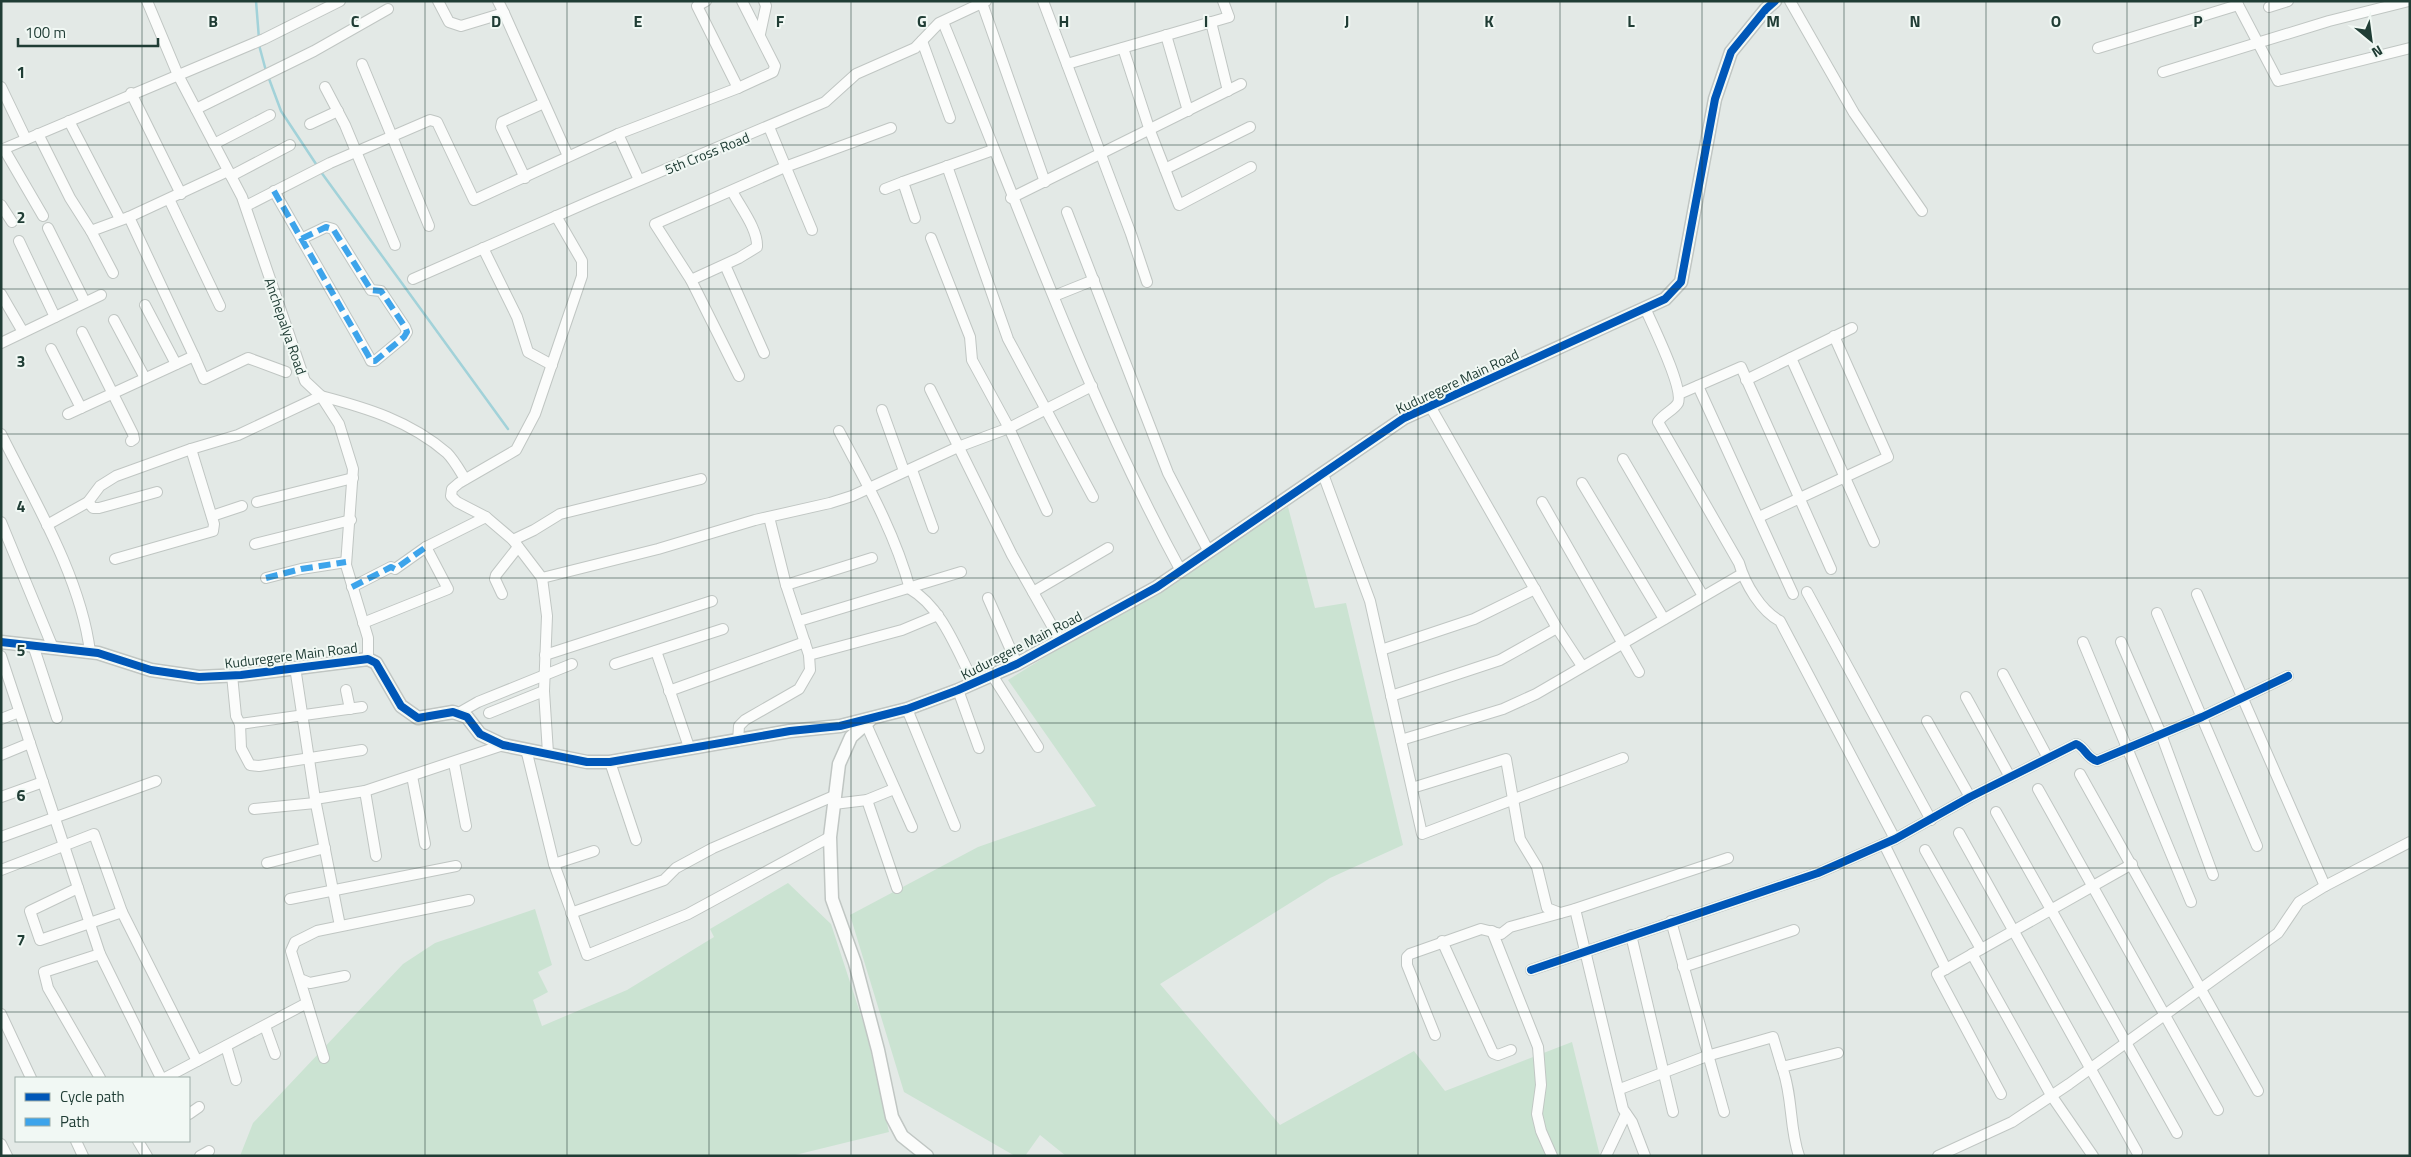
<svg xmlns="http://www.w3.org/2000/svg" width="2411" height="1157" viewBox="0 0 2411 1157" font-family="'Titillium Web',sans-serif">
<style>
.green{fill:#cbe3d2}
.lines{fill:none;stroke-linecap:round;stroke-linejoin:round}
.stream{stroke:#a2d2d9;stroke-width:2.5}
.minor-casing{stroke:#c0c6c3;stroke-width:12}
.tertiary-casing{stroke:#c0c6c3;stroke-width:15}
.minor{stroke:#fbfcfb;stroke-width:10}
.tertiary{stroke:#fbfcfb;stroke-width:12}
.quiet{stroke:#3da4eb;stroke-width:6;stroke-dasharray:12 6;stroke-linecap:butt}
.cycleway-casing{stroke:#f1f8f4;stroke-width:11}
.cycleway{stroke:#0057b8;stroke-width:8}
.grid{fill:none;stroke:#203d35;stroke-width:1;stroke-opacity:0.55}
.labels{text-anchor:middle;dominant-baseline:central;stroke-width:4;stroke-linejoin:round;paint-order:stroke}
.street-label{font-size:14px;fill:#203d35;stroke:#f1f8f4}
.grid-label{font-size:16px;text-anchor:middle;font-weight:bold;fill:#203d35;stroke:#f1f8f4;stroke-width:4;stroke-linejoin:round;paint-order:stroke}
</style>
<rect width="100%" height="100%" fill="#e3e9e6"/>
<g class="green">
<path d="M1288 507 1315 608 1346 603 1403 845 1330 878 1160 984 1280 1125 1414 1051 1445 1091 1572 1042 1600 1156H1066L1040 1135 1025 1156H1015L904 1092 850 915 978 847 1096 806 1008 680Z"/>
<path d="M788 883 831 924 866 1031 889 1132 791 1156H240L253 1123 403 964 435 943 535 909 552 965 538 972 548 992 533 1000 542 1026 627 990 714 937 710 929Z"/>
</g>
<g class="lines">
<g class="stream">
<path d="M256 1 259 39"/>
<path d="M259 45 266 71"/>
<path d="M268 76 281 111 318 167"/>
<path d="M321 172 508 429"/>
</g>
<defs>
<g id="minor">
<path d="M147 1 178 75 242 197 305 381 321 396 339 424 353 469 346 565 368 638V659"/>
<path d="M438 1 449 22 461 26 504 13 568 156"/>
<path d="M498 1 504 13"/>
<path d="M1043 1 1131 234 1147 282"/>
<path d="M1790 1 1854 113 1922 211"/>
<path d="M2236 1 2278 81 2410 48"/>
<path d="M982 3 1045 182"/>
<path d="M2269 7 2288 1"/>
<path d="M943 22C1019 206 1085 395 1181 571"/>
<path d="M1211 22 1228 91"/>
<path d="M760 34 766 6 764 1"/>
<path d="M1166 35 1188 111"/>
<path d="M922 41 950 118"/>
<path d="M1123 48 1150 131 1179 205 1251 167"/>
<path d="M2098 48 2238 5"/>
<path d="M362 64 429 226"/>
<path d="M1067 64 1229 17 1223 1"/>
<path d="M2163 72 2329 21 2409 1"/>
<path d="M1 87 26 139"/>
<path d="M325 87 345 125 395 245"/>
<path d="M738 88 773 72 775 66 742 1"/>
<path d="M131 93 181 194"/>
<path d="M196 109 314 51 388 9"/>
<path d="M69 121 120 219"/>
<path d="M310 124 338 111"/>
<path d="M769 127 812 230"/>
<path d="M38 134 70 198 91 231"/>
<path d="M618 134 639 180"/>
<path d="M214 144 270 115"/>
<path d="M4 149 43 216"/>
<path d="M1 150 264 39 340 1"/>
<path d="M947 166 1008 339 1093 497"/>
<path d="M1165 169 1250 127"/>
<path d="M231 176 290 145"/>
<path d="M525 178 501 127 502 122 544 103"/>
<path d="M885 189 903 182"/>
<path d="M274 191 368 355 371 361H375L404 337 407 332 405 327 381 291 371 290 333 229 326 227 301 239"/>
<path d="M1011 198 1241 84"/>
<path d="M169 199 220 306"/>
<path d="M1 205 12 222"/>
<path d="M246 206 330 163 430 120 437 122 474 200 618 134 738 88 697 6 706 1"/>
<path d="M1067 212 1168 473 1209 552"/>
<path d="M129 217 194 356"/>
<path d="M915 218 903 182 993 150"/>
<path d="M48 228 85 302"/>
<path d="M931 238 970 337 972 360 1009 428 1047 511"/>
<path d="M19 241 55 317"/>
<path d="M483 248 517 317 528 352 552 365"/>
<path d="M725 265 764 353"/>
<path d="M113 273 91 231 129 217 228 171"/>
<path d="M413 279 593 200 825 102 856 74 915 48 939 23 986 1"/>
<path d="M691 280 739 258 757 247C758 229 740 207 732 191"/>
<path d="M1 294 23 332"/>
<path d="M1054 296 1094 280"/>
<path d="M145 305 176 364"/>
<path d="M1645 308C1652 324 1684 388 1678 403 1674 410 1663 414 1658 422L1739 563C1745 584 1761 611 1780 621L1895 839"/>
<path d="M114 320 145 378"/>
<path d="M82 332 133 434 134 439 131 441"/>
<path d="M1 343 101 295"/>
<path d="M51 349 81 408"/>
<path d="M1791 358 1874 542"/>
<path d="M739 376 691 280 655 224 785 167 891 128"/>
<path d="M1746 380 1852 328"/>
<path d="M1698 386 1793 594"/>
<path d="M930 389 1012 555 1060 640"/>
<path d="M1679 394 1741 367 1831 569"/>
<path d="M1430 406 1557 628 1582 666"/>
<path d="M882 410 904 471"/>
<path d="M68 414 194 356 204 379 248 358 286 372"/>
<path d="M839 431C866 482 895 533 910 589 942 607 957 651 974 683"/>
<path d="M1 434C34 500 81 578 90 652"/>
<path d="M1623 459 1703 596"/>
<path d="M912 470 933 528"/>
<path d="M1323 474 1370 601 1422 834 1623 758"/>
<path d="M1582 483 1664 619"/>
<path d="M88 502 93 508H99L157 492"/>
<path d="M257 502 353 478"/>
<path d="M1542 502 1639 672"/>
<path d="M212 516 242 506"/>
<path d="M1759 517 1888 457 1834 336"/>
<path d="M1 522 53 648"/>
<path d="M47 525 88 502 100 486 116 476 191 449 238 435 321 396C367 408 410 421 447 453 454 460 460 471 465 479"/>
<path d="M513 540 534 530 560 514 701 479"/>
<path d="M255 544 351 520"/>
<path d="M115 559 213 531 214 524 191 449"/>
<path d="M266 578 301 569 346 562"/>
<path d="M542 578 658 549 755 520 830 503 852 496 958 447 1009 428 1092 386"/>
<path d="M786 585 872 558"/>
<path d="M352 587 391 567 395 569 426 547"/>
<path d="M1033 592 1108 548"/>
<path d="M1807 592 1931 820"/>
<path d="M502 594 495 579 496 575 518 547"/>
<path d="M2197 594 2325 886"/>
<path d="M988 598 1017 664"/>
<path d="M2157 613 2257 846"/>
<path d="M799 621 961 572"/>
<path d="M363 623 448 589 426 547 486 517"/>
<path d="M2083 642 2191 902"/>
<path d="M2121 642 2161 734 2213 875"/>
<path d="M33 645 57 718"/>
<path d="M1381 650 1474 619 1535 589"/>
<path d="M656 651 689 747"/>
<path d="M545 655 712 601"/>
<path d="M809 655 902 630 938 615"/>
<path d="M1 656 100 954 161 1078"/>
<path d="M615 664 723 629"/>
<path d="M295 667 315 799 340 926"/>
<path d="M2003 674 2048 758"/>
<path d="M232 675 236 716 240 724 241 748 250 765 259 766 362 750"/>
<path d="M992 675 1038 747"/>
<path d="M346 690 350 709"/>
<path d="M958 690 979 748"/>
<path d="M669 691 805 642"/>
<path d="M1391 696 1500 660 1557 628"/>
<path d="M1966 697 2010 777"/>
<path d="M907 709 955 826"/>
<path d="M489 713 544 691"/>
<path d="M457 714 478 702 572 664"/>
<path d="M1 719 19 712"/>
<path d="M1927 721 1970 797"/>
<path d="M240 724 362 707"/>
<path d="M866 724 912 827"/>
<path d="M1401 740 1503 709 1536 694 1742 574"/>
<path d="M738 741 739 726 745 720 799 689 810 670 809 655 786 585 769 517"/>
<path d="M526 749 554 864 587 955 688 914 830 837"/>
<path d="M548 753 544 691 547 616 542 578 513 540 486 517 457 502 451 496 452 489 459 483 516 450 535 414 582 276V261L556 216"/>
<path d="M1 755 30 743"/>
<path d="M610 762 636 840"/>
<path d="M454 763 466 826"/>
<path d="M2080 774 2258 1091"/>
<path d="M412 776 425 844"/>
<path d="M1412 788 1506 759 1520 839 1537 867 1547 908 1560 913"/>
<path d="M2038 789 2218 1110"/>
<path d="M365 791 376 856"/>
<path d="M1 797 43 782"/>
<path d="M315 799 365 791 503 745"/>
<path d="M867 800 897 888"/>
<path d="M834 804 867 800 894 789"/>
<path d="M254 809 315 803"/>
<path d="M1996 812 2177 1133"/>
<path d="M1959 833 2137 1152"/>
<path d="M1 837 156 781"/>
<path d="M1884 844 1946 969"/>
<path d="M1925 850 1981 949"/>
<path d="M267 863 325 848"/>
<path d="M554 864 594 851"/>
<path d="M1 870 94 834 122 912"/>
<path d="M78 888 30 911 40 940 122 912 197 1061"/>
<path d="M290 899 456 866"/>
<path d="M1575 909 1623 1109 1632 1122 1645 1156"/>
<path d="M571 913 664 880 676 868 713 848 836 795"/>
<path d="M1671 921 1724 1112"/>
<path d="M1492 931 1538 1047 1541 1085 1537 1114 1541 1131 1552 1156"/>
<path d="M1631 935 1673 1112"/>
<path d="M1442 941 1493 1053 1498 1055 1511 1050"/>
<path d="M1972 954 2051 1095 2093 1156"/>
<path d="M1683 967 1794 930"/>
<path d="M1531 970 1818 873 1895 839 1970 797 2076 744C2085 747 2086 758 2097 761L2202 717 2288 676"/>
<path d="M300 979 310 983 345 976"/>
<path d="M1 1014 31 1078"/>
<path d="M265 1026 275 1054"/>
<path d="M1435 1035 1407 965V957L1410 954 1481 929 1501 934 1510 927 1575 909 1728 858"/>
<path d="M226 1046 236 1080"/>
<path d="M324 1058 291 951 295 942 317 931 469 900"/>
<path d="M1782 1067C1793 1096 1789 1127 1799 1156"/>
<path d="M100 1078 48 988 44 972 100 954"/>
<path d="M165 1078 307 1003"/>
<path d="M1620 1089 1707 1056 1773 1037 1782 1067 1838 1053"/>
<path d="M2001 1094 1937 974 2132 864"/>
<path d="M189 1114 199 1107"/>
<path d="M76 1141 83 1156"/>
<path d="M138 1141 147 1156"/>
<path d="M1 1144 7 1156"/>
<path d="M200 1156 209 1151"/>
<path d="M1606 1156 1626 1114"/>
<path d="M1938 1156 2012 1122 2069 1084 2278 933 2299 902 2325 886 2410 842"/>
</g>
<g id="tertiary">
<path d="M1 642 98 653 151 670 199 677 241 675 368 659 376 663 401 706 418 718 453 712 467 717 480 734 503 745 587 762H610L790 731 840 726 907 709 958 690 1017 664 1157 587 1404 418 1665 299 1681 282 1715 99 1731 52 1766 9 1775 1"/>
<path d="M870 720 851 737 839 764 830 837 832 899 855 963 878 1050 892 1117 902 1136 927 1156"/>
</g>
</defs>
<use href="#minor" class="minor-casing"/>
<use href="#tertiary" class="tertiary-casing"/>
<use href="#minor" class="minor"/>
<use href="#tertiary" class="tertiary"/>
<g class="quiet">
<path d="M274 191 368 355 371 361H375L404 337 407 332 405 327 381 291 371 290 333 229 326 227 301 239"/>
<path d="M266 578 301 569 346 562"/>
<path d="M352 587 391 567 395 569 426 547"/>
</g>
<defs>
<g id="cycleway">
<path d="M1 642 98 653 151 670 199 677 241 675 368 659 376 663 401 706 418 718 453 712 467 717 480 734 503 745 587 762H610L790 731 840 726 907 709 958 690 1017 664 1157 587 1404 418 1665 299 1681 282 1715 99 1731 52 1766 9 1775 1"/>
<path d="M1531 970 1818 873 1895 839 1970 797 2076 744C2085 747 2086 758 2097 761L2202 717 2288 676"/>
</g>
</defs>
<use href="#cycleway" class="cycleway-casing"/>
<use href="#cycleway" class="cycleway"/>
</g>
<path class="grid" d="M142 1V1078M284 1V1156M425 1V1156M567 1V1156M709 1V1156M851 1V1156M993 1V1156M1135 1V1156M1276 1V1156M1418 1V1156M1560 1V1156M1702 1V1156M1844 1V1156M1986 1V1156M2127 1V1156M2269 1V1156M1 145H2410M1 289H2410M1 434H2410M1 578H2410M1 723H2410M1 868H2410M1 1012H2410M142 1141V1156"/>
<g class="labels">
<g class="street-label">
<text transform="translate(707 153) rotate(-22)">5th Cross Road</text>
<text transform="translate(286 326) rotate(71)">Anchepalya Road</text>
<text transform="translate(1457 381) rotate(-25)">Kuduregere Main Road</text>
<text transform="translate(1021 645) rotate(-27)">Kuduregere Main Road</text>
<text transform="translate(291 655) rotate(-7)">Kuduregere Main Road</text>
</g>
</g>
<g class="grid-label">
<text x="213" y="27">B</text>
<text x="355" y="27">C</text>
<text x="496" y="27">D</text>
<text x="638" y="27">E</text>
<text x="780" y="27">F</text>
<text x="922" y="27">G</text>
<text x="1064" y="27">H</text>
<text x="1206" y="27">I</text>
<text x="1347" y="27">J</text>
<text x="1489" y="27">K</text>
<text x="1631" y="27">L</text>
<text x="1773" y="27">M</text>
<text x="1915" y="27">N</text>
<text x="2056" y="27">O</text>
<text x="2198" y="27">P</text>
<text x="21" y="78">1</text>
<text x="21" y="223">2</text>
<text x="21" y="367">3</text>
<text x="21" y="512">4</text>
<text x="21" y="656">5</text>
<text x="21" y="801">6</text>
<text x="21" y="946">7</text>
</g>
<rect width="2411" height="1157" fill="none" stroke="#203d35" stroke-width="5"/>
<rect x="15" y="1077" width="175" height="65" fill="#f1f8f4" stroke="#9dada8"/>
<rect x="25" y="1093" width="25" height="8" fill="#0057b8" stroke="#9dada8"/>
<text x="60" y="1102" font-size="15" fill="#203d35">Cycle path</text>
<rect x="25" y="1118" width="25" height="8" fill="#3da4eb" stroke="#9dada8"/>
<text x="60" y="1127" font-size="15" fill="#203d35">Path</text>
<g transform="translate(2371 40) rotate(151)" stroke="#f1f8f4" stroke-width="4" paint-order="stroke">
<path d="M0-4L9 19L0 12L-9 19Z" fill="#203d35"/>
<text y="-8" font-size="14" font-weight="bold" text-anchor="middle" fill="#203d35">N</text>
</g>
<path d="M18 38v8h140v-8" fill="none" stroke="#203d35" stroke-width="2.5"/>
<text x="25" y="38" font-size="15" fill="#203d35" stroke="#f1f8f4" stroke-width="4" paint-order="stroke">100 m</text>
</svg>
